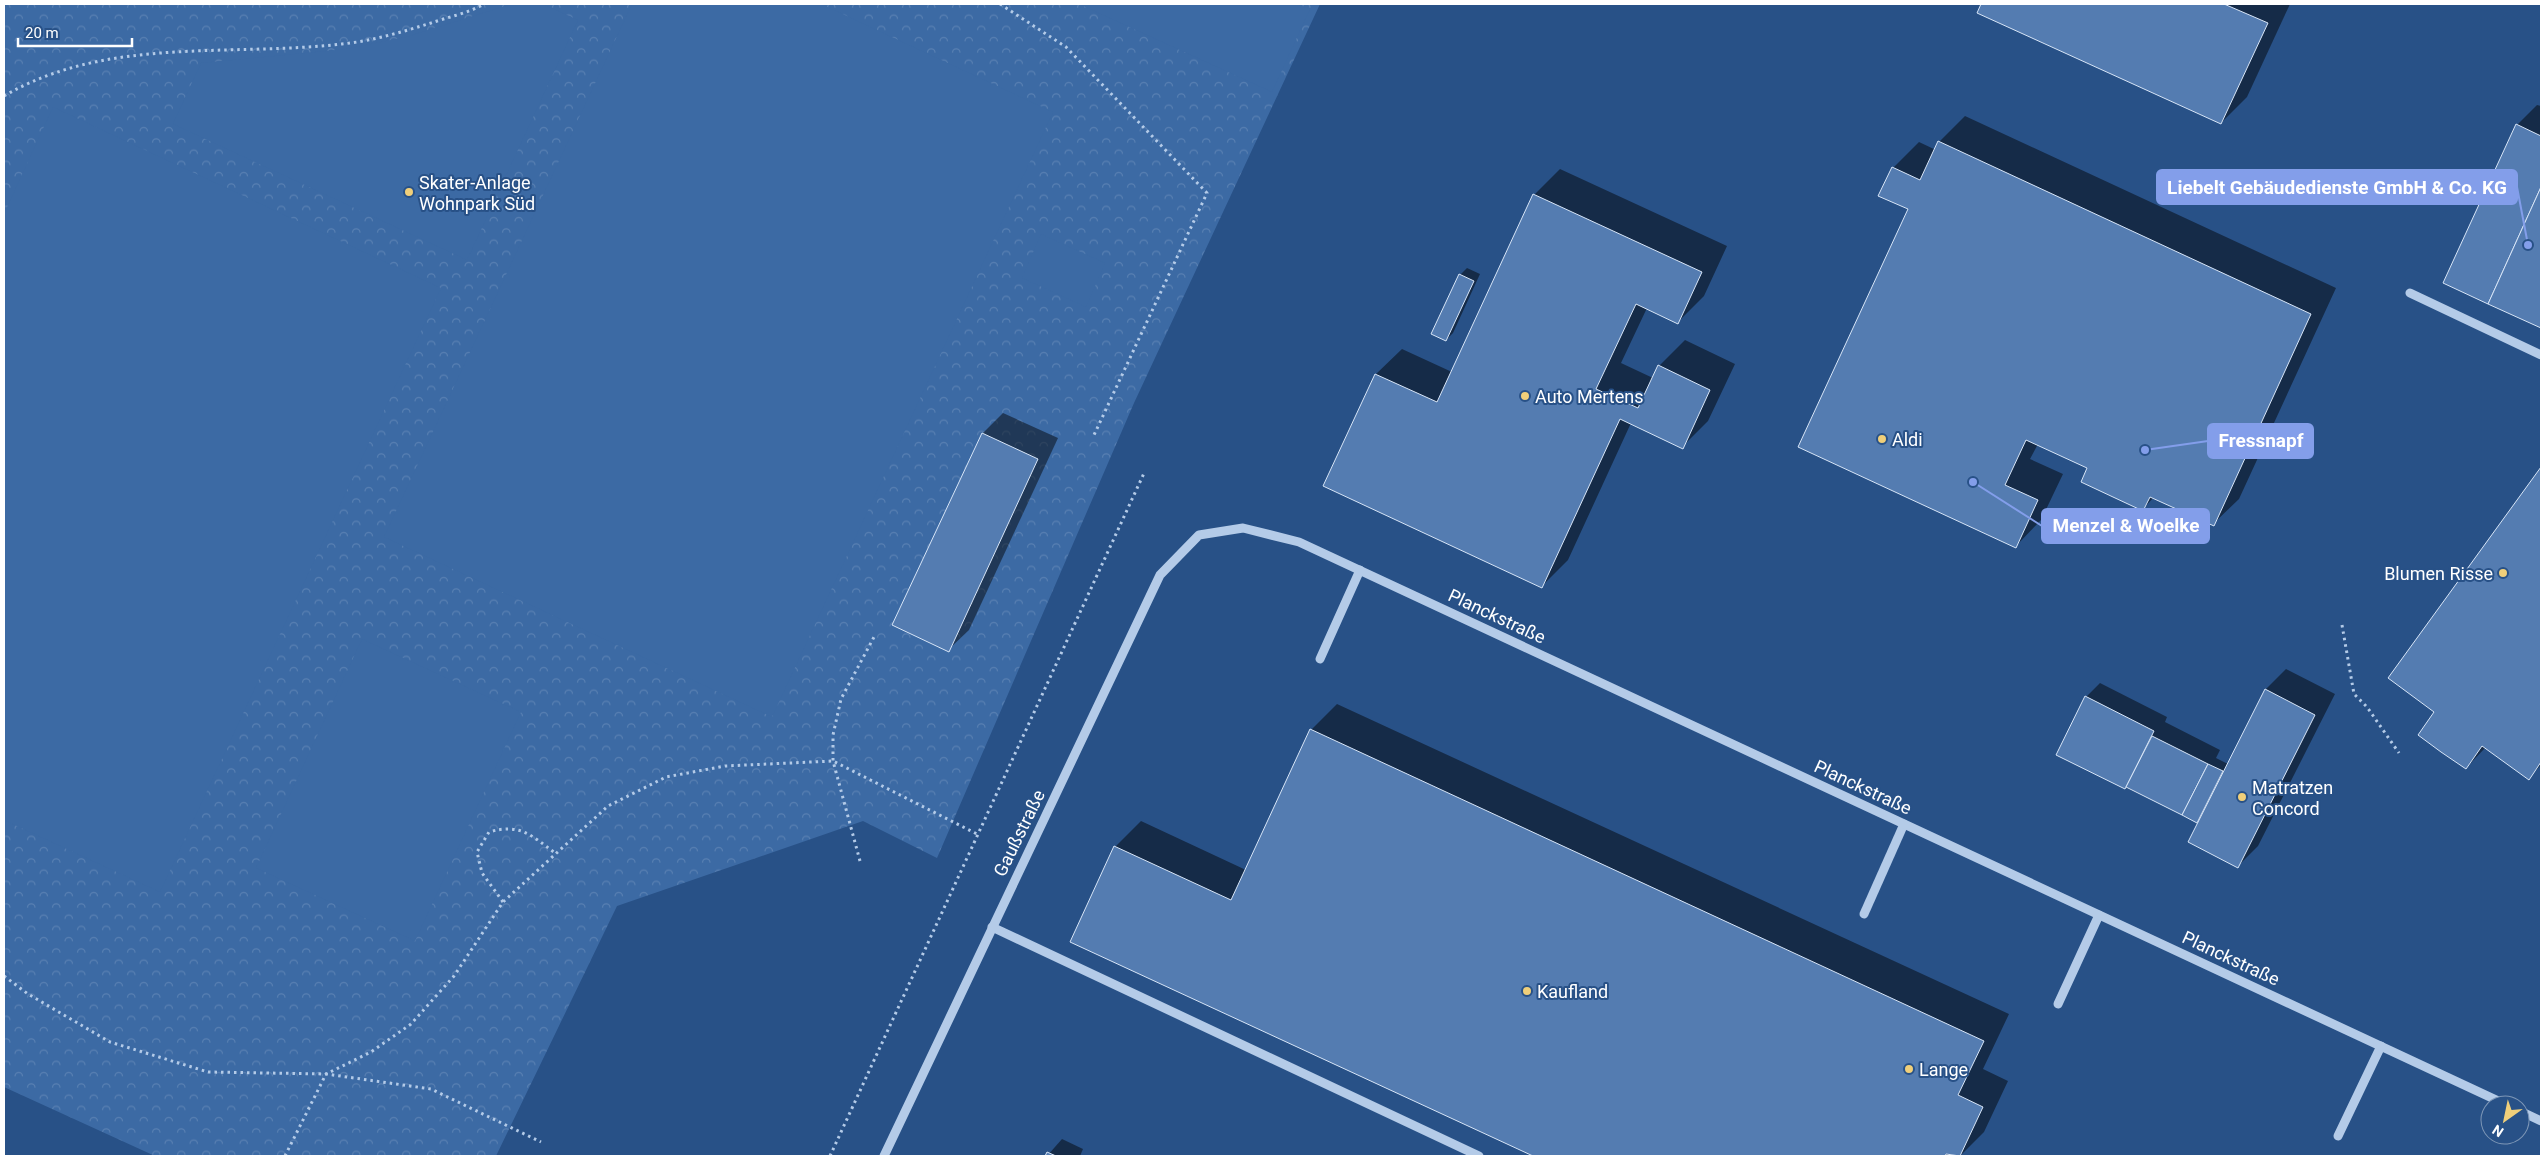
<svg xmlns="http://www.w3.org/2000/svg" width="2545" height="1160" viewBox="0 0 2545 1160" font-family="Roboto,sans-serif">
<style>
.park{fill:url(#park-crowns)}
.pitch{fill:#3c6aa4}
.shadow{fill:#0007}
.building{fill:#547cb1;stroke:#d7e5f7}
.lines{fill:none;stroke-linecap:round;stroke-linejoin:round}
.path{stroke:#b4cbe8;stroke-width:3;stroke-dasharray:2.5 4;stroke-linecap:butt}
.minor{stroke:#b4cbe8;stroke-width:9}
.poi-dot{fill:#f0cf7a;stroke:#285187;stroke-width:2}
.labels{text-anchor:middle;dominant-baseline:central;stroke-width:4;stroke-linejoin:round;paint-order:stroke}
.poi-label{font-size:18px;fill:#fff;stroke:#285187;text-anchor:start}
.street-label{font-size:18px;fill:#fff;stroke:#285187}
.leader{fill:none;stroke:#839eea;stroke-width:2}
.callout-dot{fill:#839eea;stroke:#285187;stroke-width:2}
.callout{fill:#839eea;stroke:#839eea;stroke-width:2}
.callout-label{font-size:19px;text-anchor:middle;font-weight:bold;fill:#fff}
</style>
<defs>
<pattern id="park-crowns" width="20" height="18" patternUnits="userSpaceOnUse" patternTransform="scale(1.25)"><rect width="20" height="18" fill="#3c6aa4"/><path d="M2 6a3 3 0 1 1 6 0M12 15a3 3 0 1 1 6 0" fill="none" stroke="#5980b2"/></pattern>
</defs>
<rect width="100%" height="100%" fill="#285187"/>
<path class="park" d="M4 4H1320L1134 403 937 858 863 821 617 906 496 1156H155L4 1087Z"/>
<g class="pitch">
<path d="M512 4H543L578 20 467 260 173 124 201 63 346 49 406 37Z"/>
<path d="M632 4H821L1053 112 772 717 384 537Z"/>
<path d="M1079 4H1297L1310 9 1272 92Z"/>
<path d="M53 107 441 288 160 892 4 820V214Z"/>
<path d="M1041 234 1105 263 1086 307 1022 278Z"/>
<path d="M362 639 521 712 415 941 256 868Z"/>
</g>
<g class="shadow">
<path d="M1983 4H2290L2247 97 2221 123 1979 12Z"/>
<path d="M2537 105 2541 106V327L2490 303 2517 125Z"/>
<path d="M1965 116 2336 288 2239 499 2213 524 2154 497 2143 509 2089 468 2038 444 2030 459 2063 474 2041 520 2016 546 1909 209 1893 168 1919 142 1936 150 1939 142Z"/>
<path d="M1560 169 1727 246 1704 296 1678 322 1647 308 1621 363 1653 378 1659 366 1685 340 1735 364 1708 421 1682 447 1631 423 1568 560 1542 586 1325 486 1376 374 1402 349 1452 372 1534 195Z"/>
<path d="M1467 268 1480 274 1453 333 1446 340 1460 275Z"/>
<path d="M1003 413 1058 438 969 630 948 650 894 625 983 433Z"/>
<path d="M2541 469V765L2528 778 2486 747 2466 768 2436 712 2390 678Z"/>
<path d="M2286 669 2335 694 2258 846 2238 866 2201 817 2197 821 2057 755 2086 697 2100 683 2167 717 2165 722 2220 750 2216 758 2228 764 2266 689Z"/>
<path d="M1337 704 2009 1014 1983 1069 2008 1081 1984 1132 1960 1156H1536L1072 941 1115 847 1141 821 1246 870 1311 730Z"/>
<path d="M1062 1139 1083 1149 1080 1156H1047Z"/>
</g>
<g class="building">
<path d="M1981 4H2224L2268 23 2221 124 1977 13Z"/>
<path d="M2516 124 2541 136V187L2488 304 2443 283Z"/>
<path d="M1938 141 2311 314 2214 526 2150 497 2143 511 2113 497 2081 482 2087 468 2026 440 2005 485 2038 500 2016 548 1798 447 1908 209 1878 196 1892 167 1920 180Z"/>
<path d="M2541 187V328L2488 304Z"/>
<path d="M1533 194 1702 272 1678 324 1636 304 1596 389 1638 408 1658 365 1710 390 1683 449 1620 419 1542 588 1323 486 1375 374 1437 402Z"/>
<path d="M1459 274 1474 281 1446 341 1431 334Z"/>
<path d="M982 433 1038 459 949 652 892 625Z"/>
<path d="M2541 467V762L2529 780 2482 746 2466 769 2441 752 2418 735 2434 712 2388 678Z"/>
<path d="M2265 689 2315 715 2238 868 2188 842Z"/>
<path d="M2085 696 2154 731 2125 789 2056 755Z"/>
<path d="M1310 729 1984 1041 1958 1095 1983 1107 1960 1156 1946 1154 1945 1156H1533L1070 942 1114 846 1231 900Z"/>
<path d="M2152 736 2208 764 2182 815 2126 787Z"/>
<path d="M2208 764 2223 771 2197 823 2182 815Z"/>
<path d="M1047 1152 1056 1156H1045Z"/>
</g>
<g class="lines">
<g class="path">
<path d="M1000 4 1066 47 1207 193 1094 435"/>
<path d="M4 96C107 36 229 57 342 44 372 41 402 32 431 23 448 17 469 13 484 4"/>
<path d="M2342 625 2354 694 2367 707 2399 753"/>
<path d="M860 861 833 761V735L841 699 874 637"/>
<path d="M503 902 482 873 477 852 489 832C520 823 531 835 555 853"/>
<path d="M4 976 28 994 110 1042 208 1072 326 1074 371 1052 411 1024 454 976 503 902 608 806 666 777 725 766 833 761 977 834"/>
<path d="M285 1156 326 1074 431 1089 541 1142"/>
<path d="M830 1156 1145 471"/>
</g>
<g class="minor">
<path d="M2410 293 2541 355"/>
<path d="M1320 659 1360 570"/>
<path d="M1864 914 1904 824"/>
<path d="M992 927 1479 1156"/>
<path d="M2058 1004 2099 915"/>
<path d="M2520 1111 2541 1121"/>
<path d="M2338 1136 2381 1046"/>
<path d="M884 1156 1160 575 1199 535 1243 528 1299 542 2507 1105"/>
</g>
</g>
<g class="poi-dot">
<circle cx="409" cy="192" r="5"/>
<circle cx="1525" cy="396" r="5"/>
<circle cx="1882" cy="439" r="5"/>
<circle cx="2503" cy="573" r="5"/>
<circle cx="2242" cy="797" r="5"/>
<circle cx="1527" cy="991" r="5"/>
<circle cx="1909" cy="1069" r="5"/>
</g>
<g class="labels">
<g class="poi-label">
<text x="419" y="182">Skater-Anlage<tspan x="419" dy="21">Wohnpark Süd</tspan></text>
<text x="1535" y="396">Auto Mertens</text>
<text x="1892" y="439">Aldi</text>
<text x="2493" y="573" text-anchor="end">Blumen Risse</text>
<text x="2252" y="787">Matratzen<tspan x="2252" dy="21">Concord</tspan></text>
<text x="1537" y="991">Kaufland</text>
<text x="1919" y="1069">Lange</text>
</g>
<g class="street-label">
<text transform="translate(1497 616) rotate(25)">Planckstraße</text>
<text transform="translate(1863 787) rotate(25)">Planckstraße</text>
<text transform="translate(1019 833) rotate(-64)">Gaußstraße</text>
<text transform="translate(2231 958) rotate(25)">Planckstraße</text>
</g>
</g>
<path class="leader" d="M2528 245L2517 187M2145 450L2208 441M1973 482L2042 526"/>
<g class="callout-dot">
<circle cx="2528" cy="245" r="5"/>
<circle cx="2145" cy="450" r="5"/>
<circle cx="1973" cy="482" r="5"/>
</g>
<g class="callout">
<rect x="2157" y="170" width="360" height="34" rx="5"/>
<rect x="2208" y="424" width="105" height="34" rx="5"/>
<rect x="2042" y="509" width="167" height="34" rx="5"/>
</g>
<g class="callout-label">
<text x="2337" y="194">Liebelt Gebäudedienste GmbH &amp; Co. KG</text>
<text x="2261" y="447">Fressnapf</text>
<text x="2126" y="532">Menzel &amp; Woelke</text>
</g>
<rect width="2545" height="1160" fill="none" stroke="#ffffff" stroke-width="10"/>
<g transform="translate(2505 1120) rotate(213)"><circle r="24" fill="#285187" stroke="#7e97b7"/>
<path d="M0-4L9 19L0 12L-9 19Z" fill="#f0cf7a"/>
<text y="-8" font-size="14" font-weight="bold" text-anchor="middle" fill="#ffffff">N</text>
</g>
<path d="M18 38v8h114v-8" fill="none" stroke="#ffffff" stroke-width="2.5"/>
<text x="25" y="38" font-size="15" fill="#ffffff" stroke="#285187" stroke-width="4" paint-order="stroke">20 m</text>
</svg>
